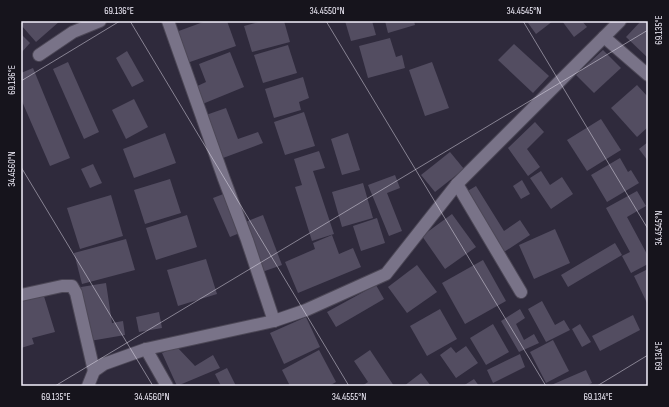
<svg xmlns="http://www.w3.org/2000/svg" width="669" height="407" viewBox="0 0 669 407" font-family="'Sofia Sans Condensed',sans-serif">
<style>
.building{fill:#534d61}
.lines{fill:none;stroke-linecap:round;stroke-linejoin:round}
.minor-casing{stroke:#4c4756;stroke-width:14}
.minor{stroke:#797388;stroke-width:12}
.ticks{fill:none;stroke:#f3f0fc;stroke-width:1;stroke-opacity:0.45}
.neatline{fill:none;stroke:#f3f0fc;stroke-width:1.5}
.ticks-label{font-size:10px;text-anchor:middle;fill:#f3f0fc}
</style>
<rect width="100%" height="100%" fill="#2f2a3c"/>
<g class="building">
<path d="M21 21H60L36 42 21 25Z"/>
<path d="M206 21H227L236 46 187 63 176 32Z"/>
<path d="M262 21H284L290 42 252 52 244 26Z"/>
<path d="M345 21H372L376 35 351 41Z"/>
<path d="M385 21H414L415 25 388 33Z"/>
<path d="M531 21H553L536 34 528 23Z"/>
<path d="M562 21H582L587 27 574 37Z"/>
<path d="M641 21H648V58L626 37Z"/>
<path d="M21 34 30 43 21 53Z"/>
<path d="M390 38 396 57 402 55 405 68 368 78 359 46Z"/>
<path d="M514 44 549 76 533 93 498 60Z"/>
<path d="M288 45 297 73 263 83 254 55Z"/>
<path d="M603 50 621 68 594 93 576 75Z"/>
<path d="M127 51 144 81 132 87 116 58Z"/>
<path d="M230 52 244 87 200 105 193 88 206 82 199 64Z"/>
<path d="M68 62 99 132 84 139 53 69Z"/>
<path d="M432 62 449 108 425 116 409 70Z"/>
<path d="M33 68 70 158 50 166 21 99V73Z"/>
<path d="M303 77 309 98 299 102 301 110 274 118 265 89Z"/>
<path d="M637 85 648 97V127L637 137 611 108Z"/>
<path d="M134 99 148 127 126 139 112 110Z"/>
<path d="M226 108 238 139 258 132 263 143 223 158 206 115Z"/>
<path d="M304 112 315 146 285 155 274 122Z"/>
<path d="M601 119 621 150 587 171 567 140Z"/>
<path d="M535 122 544 132 527 149 540 167 528 176 508 148Z"/>
<path d="M165 133 176 163 134 178 123 149Z"/>
<path d="M348 133 360 170 342 175 331 139Z"/>
<path d="M648 142V161L639 149Z"/>
<path d="M319 151 325 168 313 171 334 234 312 241 295 187 302 185 294 159Z"/>
<path d="M450 152 464 169 435 192 421 175Z"/>
<path d="M620 158 628 172 631 170 639 183 607 202 591 175Z"/>
<path d="M93 164 102 183 90 188 81 169Z"/>
<path d="M541 171 550 185 562 177 573 194 551 209 530 178Z"/>
<path d="M395 175 400 188 387 193 402 231 389 236 368 185Z"/>
<path d="M170 179 181 213 145 224 134 190Z"/>
<path d="M522 180 530 194 521 199 513 186Z"/>
<path d="M363 183 373 218 342 227 332 192Z"/>
<path d="M476 186 504 231 520 220 530 235 504 252 466 192Z"/>
<path d="M637 191 646 206 627 217 648 256V264L631 273 622 256 630 252 606 208Z"/>
<path d="M226 193 242 232 230 237 213 198Z"/>
<path d="M111 195 123 236 80 249 67 208Z"/>
<path d="M452 214 476 247 445 269 422 236Z"/>
<path d="M187 215 197 247 156 260 146 228Z"/>
<path d="M263 215 282 265 262 272 243 223Z"/>
<path d="M377 218 385 243 361 251 353 226Z"/>
<path d="M555 229 570 263 534 279 519 245Z"/>
<path d="M332 235 339 254 353 248 361 267 298 293 285 262 315 249 313 243Z"/>
<path d="M126 239 135 270 82 284 74 253Z"/>
<path d="M615 243 622 255 568 287 561 275Z"/>
<path d="M206 259 217 294 178 306 167 270Z"/>
<path d="M483 260 506 301 465 324 442 283Z"/>
<path d="M417 265 437 292 407 313 388 287Z"/>
<path d="M648 269V305L634 276Z"/>
<path d="M106 283 112 323 123 321 125 335 90 341 81 287Z"/>
<path d="M376 285 384 299 336 327 327 312Z"/>
<path d="M43 293 55 332 32 338 34 344 21 348V299Z"/>
<path d="M542 301 555 325 564 320 570 330 546 342 528 309Z"/>
<path d="M440 309 457 339 427 356 410 326Z"/>
<path d="M520 309 525 318 516 324 524 340 534 334 539 343 519 352 501 321Z"/>
<path d="M159 312 162 328 139 332 136 317Z"/>
<path d="M633 315 640 330 600 351 592 336Z"/>
<path d="M306 317 320 347 284 364 270 333Z"/>
<path d="M493 324 509 352 486 365 470 338Z"/>
<path d="M580 324 591 342 582 347 572 329Z"/>
<path d="M553 340 569 371 546 383 530 352Z"/>
<path d="M466 346 478 363 456 378 440 355 451 347 456 353Z"/>
<path d="M177 347 195 366 213 355 220 368 177 386 162 353Z"/>
<path d="M319 350 336 382 329 386H290L282 370Z"/>
<path d="M370 350 394 386H362L368 382 354 361Z"/>
<path d="M520 354 525 367 493 383 487 370Z"/>
<path d="M227 368 236 386H221L215 374Z"/>
<path d="M586 370 592 383 586 386H549Z"/>
<path d="M421 373 431 386H404Z"/>
<path d="M474 379 479 386H463Z"/>
</g>
<g class="lines">
<defs>
<g id="minor">
<path d="M168 21 224 179 247 240 274 321"/>
<path d="M604 37 648 75"/>
<path d="M39 55 73 32 100 21"/>
<path d="M457 184 521 292"/>
<path d="M21 295 62 286H72L76 293 94 371"/>
<path d="M146 349 167 386"/>
<path d="M88 386 94 371 104 364 146 349 274 321 306 310 386 274 457 184 620 21"/>
</g>
</defs>
<use href="#minor" class="minor-casing"/>
<use href="#minor" class="minor"/>
</g>
<path class="ticks" d="M130 21 349 386M326 21 546 386M523 21 648 229M21 81 120 21M21 167 153 386M55 386 648 30M597 386 648 355"/>
<rect width="669" height="407" fill="none" stroke="#16141c" stroke-width="44"/>
<rect x="22" y="22" width="625" height="363" class="neatline"/>
<g class="ticks-label">
<text x="119" y="14">69.136°E</text>
<text x="327" y="14">34.4550°N</text>
<text x="524" y="14">34.4545°N</text>
<text transform="translate(658 30) rotate(-90)" y="4">69.135°E</text>
<text transform="translate(11 80) rotate(-90)" y="4">69.136°E</text>
<text transform="translate(11 169) rotate(-90)" y="4">34.4560°N</text>
<text transform="translate(658 228) rotate(-90)" y="4">34.4545°N</text>
<text transform="translate(658 356) rotate(-90)" y="4">69.134°E</text>
<text x="56" y="400">69.135°E</text>
<text x="152" y="400">34.4560°N</text>
<text x="349" y="400">34.4555°N</text>
<text x="598" y="400">69.134°E</text>
</g>
</svg>
